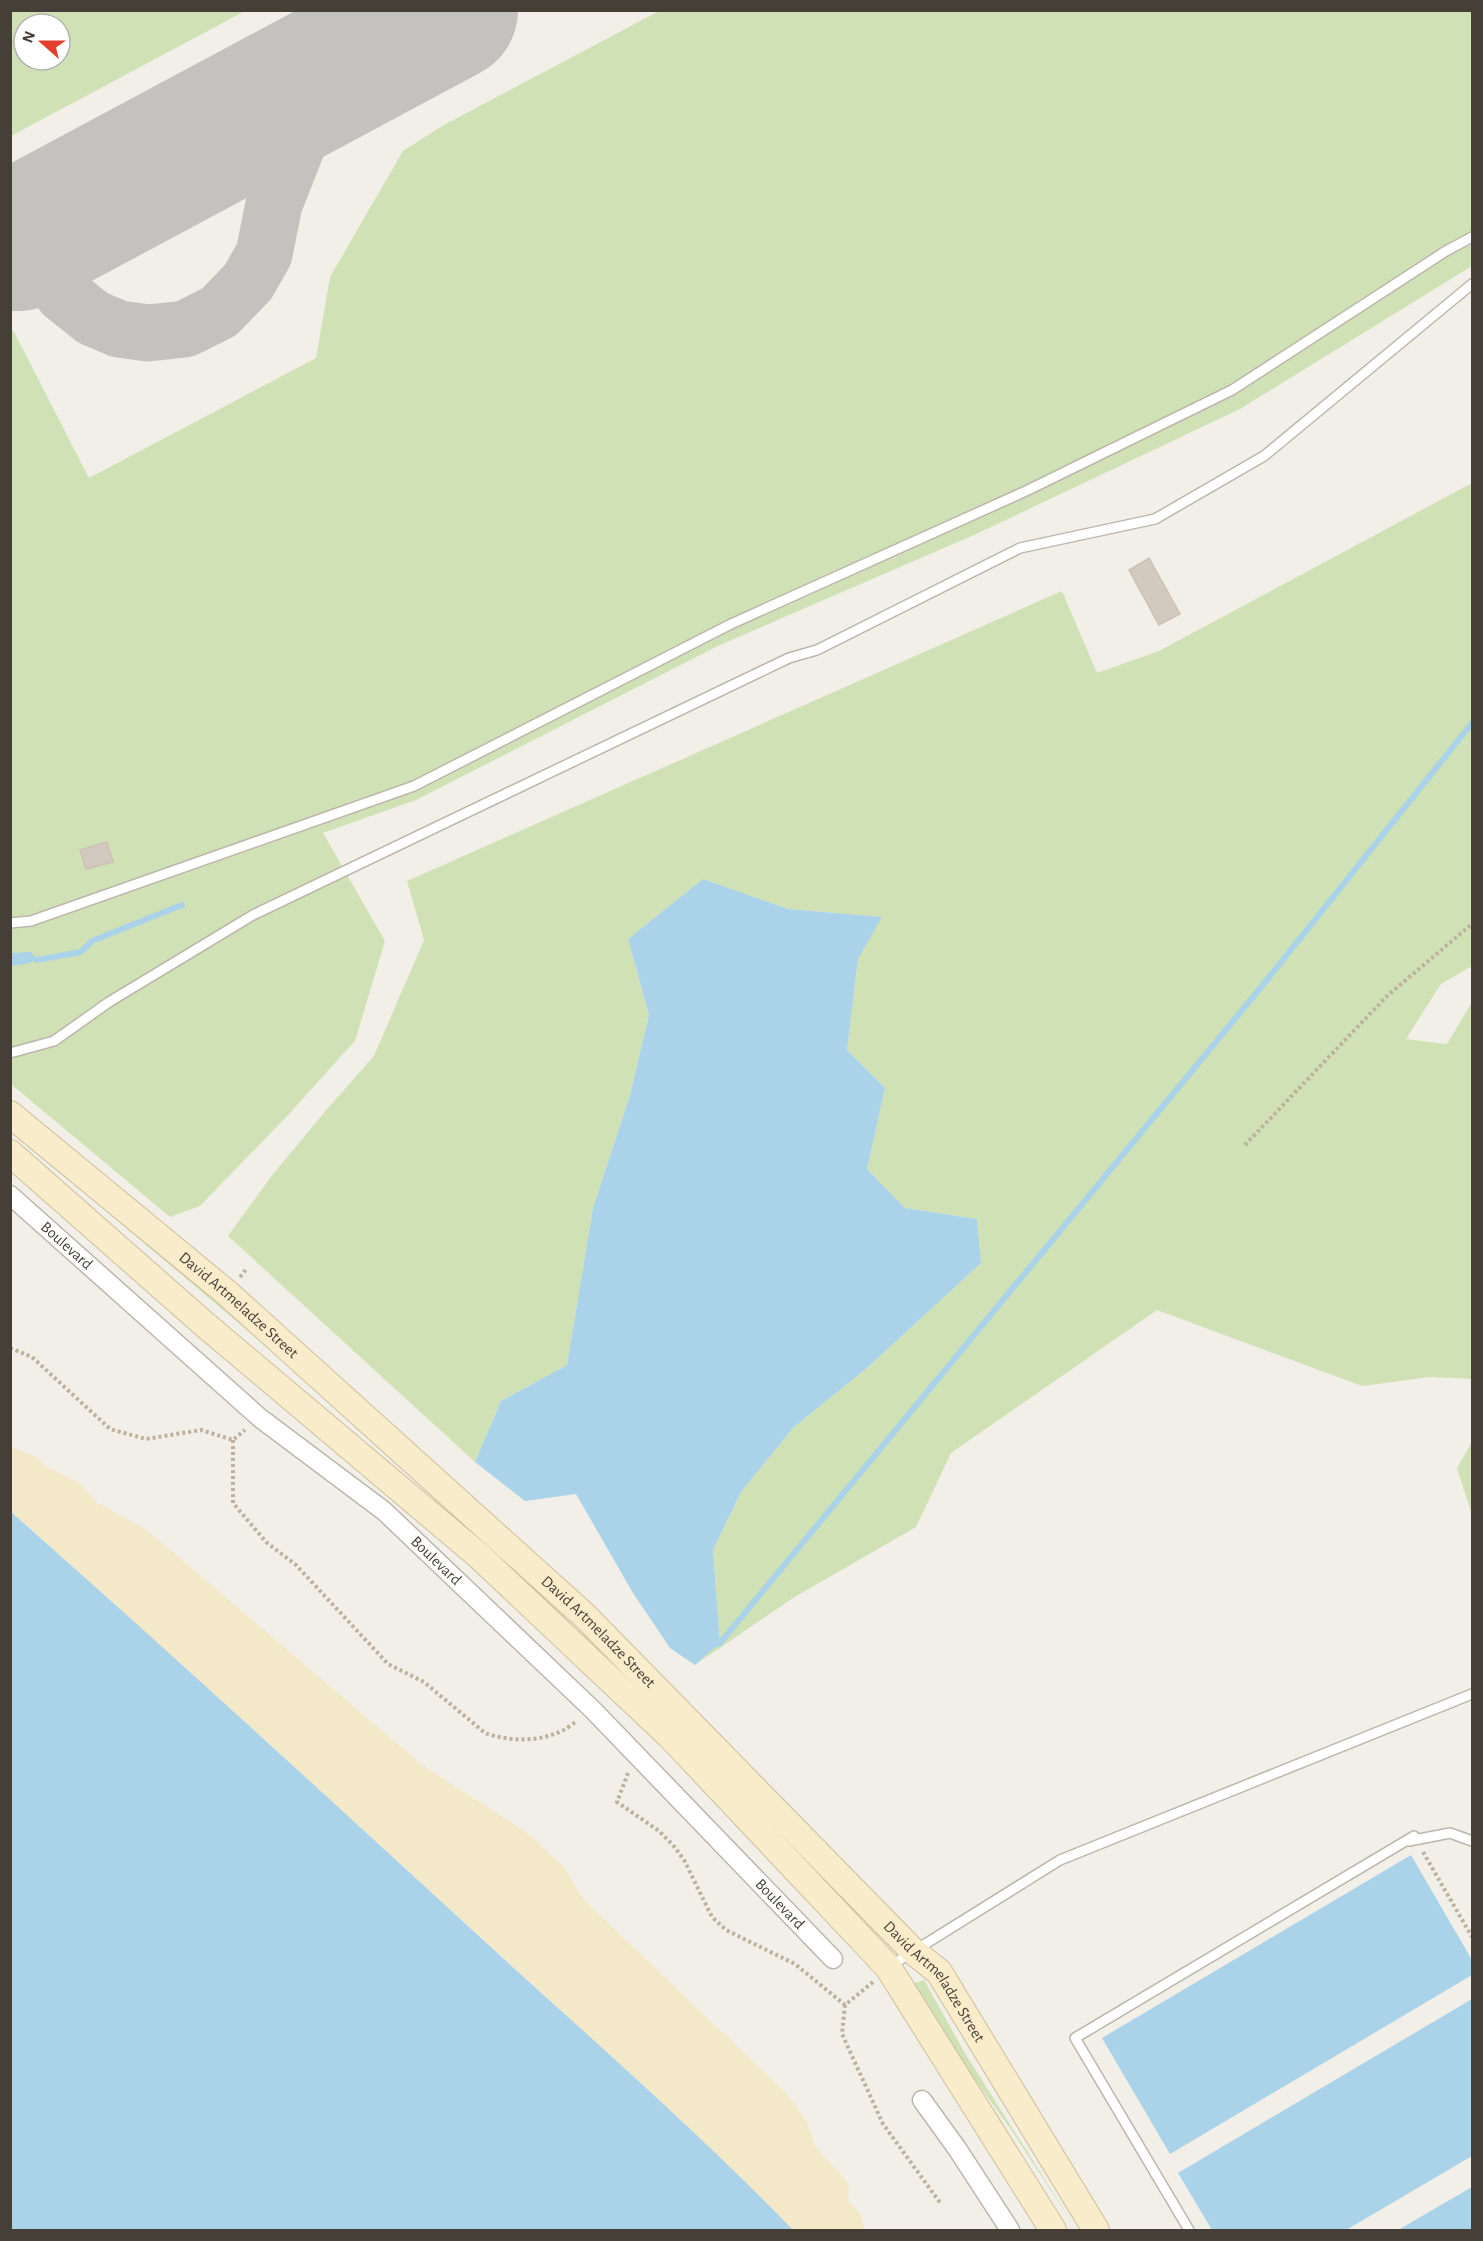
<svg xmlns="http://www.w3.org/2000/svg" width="1483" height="2241" viewBox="0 0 1483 2241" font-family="'Alegreya Sans',sans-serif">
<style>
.green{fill:#d0e2b5;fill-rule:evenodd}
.sand{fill:#f3e8c8}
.water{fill:#aad2e9}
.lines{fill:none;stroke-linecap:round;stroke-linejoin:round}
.stream{stroke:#aad2e9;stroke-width:6}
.taxiway{stroke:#c4c2bf;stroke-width:57}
.runway{stroke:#c4c2bf;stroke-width:142}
.building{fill:#d3cabf;stroke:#cdc1b3;stroke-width:1.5}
.lane-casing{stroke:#bdb6ac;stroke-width:12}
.street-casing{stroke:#bdb6ac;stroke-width:21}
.secondary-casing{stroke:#cdbe9c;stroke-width:28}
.path{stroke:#bdb19e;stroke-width:4;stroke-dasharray:3 3;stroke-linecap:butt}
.lane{stroke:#fff;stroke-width:9}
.street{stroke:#fff;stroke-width:18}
.secondary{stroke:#f9eccb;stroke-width:26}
.labels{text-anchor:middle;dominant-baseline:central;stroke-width:5;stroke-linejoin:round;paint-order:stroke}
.street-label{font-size:16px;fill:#453f37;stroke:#fff}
</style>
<rect width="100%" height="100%" fill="#f2efe8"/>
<g class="green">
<path d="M11 10H245V11L11 136ZM24 24H60V60H24Z"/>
<path d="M659 11H1472V266L1240 409 974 535 720 645 416 800 323 833 385 941 355 1041 287 1116 200 1206 170 1217 11 1084V332L13 330 89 478 316 358 330 277 403 151 442 126Z"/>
<path d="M1472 483V966L1441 984 1406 1039 1447 1044 1472 1002V1379L1430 1377 1362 1386 1157 1310 951 1453 916 1527 793 1598 695 1665 720 1643 713 1550 741 1492 794 1427 867 1368 981 1263 977 1219 905 1208 867 1169 885 1088 847 1050 858 959 881 917 788 909 703 879 628 939 649 1015 630 1095 593 1208 567 1365 501 1401 475 1462 228 1236 273 1174 328 1108 374 1056 424 940 407 881 1062 591 1097 673 1159 651Z"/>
<path d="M10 1127 436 1486 540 1579 614 1648 887 1937 884 1940 641 1680 542 1584 434 1488 22 1140 11 1131Z"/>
<path d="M1472 1442V1515L1457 1468Z"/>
<path d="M924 1980 966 2055 1077 2230 1010 2128 907 1986Z"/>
</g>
<path class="sand" d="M11 1447 37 1457 45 1466 80 1483 96 1502 148 1531 422 1765 526 1832 563 1866 584 1900 789 2096 807 2122 815 2146 849 2184 848 2201 861 2215 865 2230H793C699 2133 597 2044 497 1952 336 1804 174 1657 11 1511Z"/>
<g class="water">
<path d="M703 879 788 909 882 917 858 959 847 1050 885 1088 867 1169 905 1208 977 1219 981 1263 867 1368 794 1427 741 1492 713 1550 720 1643 695 1665 670 1648 633 1593 576 1494 525 1501 475 1462 501 1401 567 1365 593 1208 630 1095 649 1015 628 939Z"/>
<path d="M31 952 37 960 26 964 11 966V953Z"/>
<path d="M10 1511C173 1655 333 1802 493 1949 594 2041 698 2132 793 2230H11Z"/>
<path d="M1411 1855 1472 1960V1975L1170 2154 1102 2038Z"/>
<path d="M1472 1999V2156L1346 2230H1212L1178 2173Z"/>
<path d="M1472 2187V2230H1398Z"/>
</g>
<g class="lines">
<g class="stream">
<path d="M37 960 81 952 92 941 182 905"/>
<path d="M713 1645 720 1643 1262 986 1472 723"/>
</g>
<path class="taxiway" d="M408 31 349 65 298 143 274 204 264 254 248 282 219 312 185 329 148 333 119 329 93 318 63 294 41 258 36 230 34 185 186 107 425 22"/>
<path class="runway" d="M18 240 447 10"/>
</g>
<g class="building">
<path d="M1149 558 1180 614 1159 625 1129 570Z"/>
<path d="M107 842 113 862 86 869 80 850Z"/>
</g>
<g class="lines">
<defs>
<g id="lane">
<path d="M10 923 31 921 414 786 731 624 1026 491 1232 390 1446 251 1472 237"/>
<path d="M10 1053 54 1041 109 1002 253 915 789 658 817 650 1020 548 1155 519 1264 456 1472 284"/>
<path d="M890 1966 1060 1860 1472 1694"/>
<path d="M1189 2230 1075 2038 1414 1836 1409 1841 1450 1833 1472 1841"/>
</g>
<g id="street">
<path id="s1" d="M10 1195 260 1418 384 1511 593 1710 833 1959"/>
<path d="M922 2100 958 2150 1010 2230"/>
</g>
<g id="secondary">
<path id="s2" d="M10 1114 227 1293 586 1617 914 1952 939 1972 1096 2230"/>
<path d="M10 1153 203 1323 478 1555 670 1736 888 1967 1053 2230"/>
</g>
</defs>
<use href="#lane" class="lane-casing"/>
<use href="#street" class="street-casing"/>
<use href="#secondary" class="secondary-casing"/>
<g class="path">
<path d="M1245 1145 1387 996 1472 924"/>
<path d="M240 1277 247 1268"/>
<path d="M10 1348 32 1357 110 1429 146 1439 201 1430 233 1440 245 1430"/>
<path d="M233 1440V1503L266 1542 296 1565 388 1664 424 1682 485 1733C507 1741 535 1742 557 1733 564 1731 571 1725 577 1721"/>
<path d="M628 1773 617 1802 659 1831 673 1845 684 1860 712 1917 726 1930 795 1964 845 2005"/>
<path d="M1423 1852 1472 1937"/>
<path d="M873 1982 845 2005 842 2034 883 2124 941 2204"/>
</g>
<use href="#lane" class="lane"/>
<use href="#street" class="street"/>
<use href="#secondary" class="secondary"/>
</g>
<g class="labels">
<g class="street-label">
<text stroke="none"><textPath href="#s1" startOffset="76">Boulevard</textPath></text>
<text stroke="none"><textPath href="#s2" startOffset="298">David Artmeladze Street</textPath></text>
<text stroke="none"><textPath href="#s1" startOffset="562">Boulevard</textPath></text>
<text stroke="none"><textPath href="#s2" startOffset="784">David Artmeladze Street</textPath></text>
<text stroke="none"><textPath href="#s1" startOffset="1048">Boulevard</textPath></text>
<text stroke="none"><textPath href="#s2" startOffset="1270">David Artmeladze Street</textPath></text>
</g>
</g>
<rect width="1483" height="2241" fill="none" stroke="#453f37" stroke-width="24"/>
<g transform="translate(42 42) rotate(291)"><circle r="28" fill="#ffffff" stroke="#b5b2af" stroke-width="1.5"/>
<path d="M0-4.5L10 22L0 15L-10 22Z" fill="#e4402d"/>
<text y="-9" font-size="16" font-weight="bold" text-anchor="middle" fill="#453f37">N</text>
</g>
</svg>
